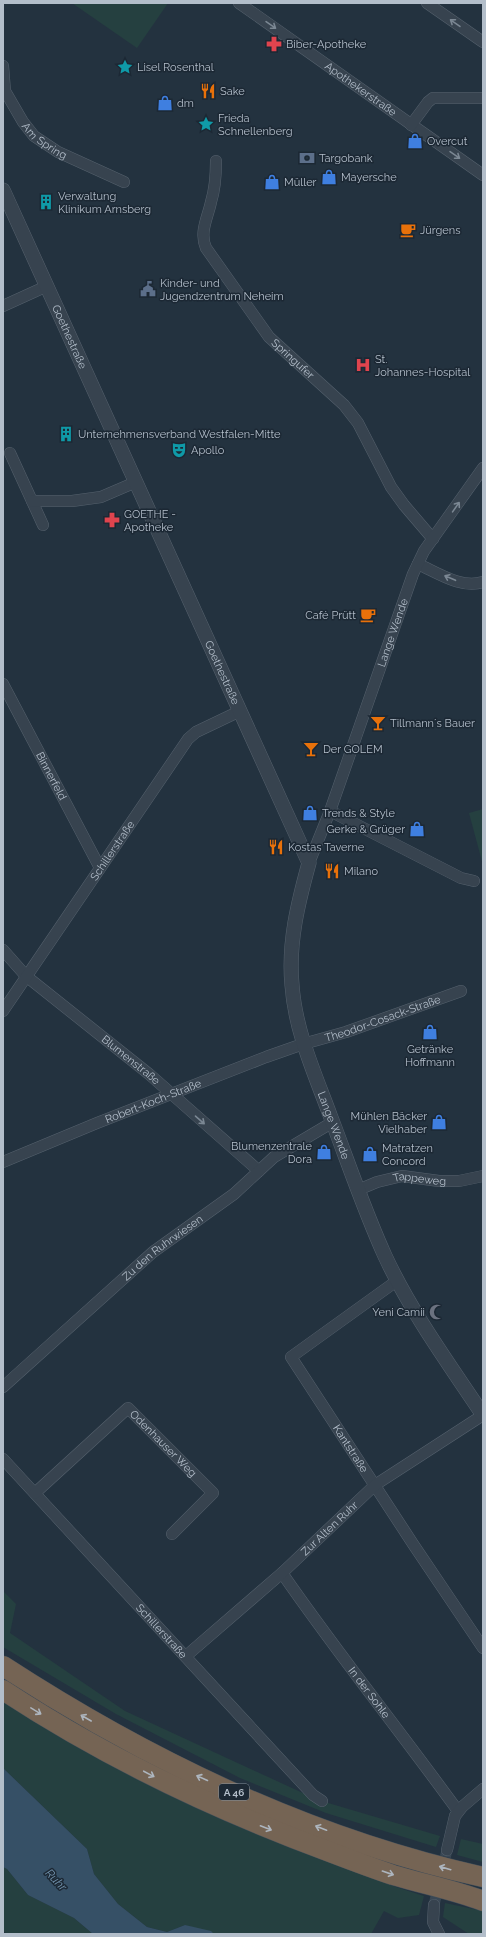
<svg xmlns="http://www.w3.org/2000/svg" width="486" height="1937" viewBox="0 0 486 1937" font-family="Raleway,sans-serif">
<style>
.green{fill:#254040}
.water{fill:#365066}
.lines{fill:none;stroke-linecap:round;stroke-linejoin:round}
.minor-tunnel{stroke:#394754;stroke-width:11;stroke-dasharray:11 5.5;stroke-linecap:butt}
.minor-casing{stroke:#55616d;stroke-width:12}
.tertiary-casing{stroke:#55616d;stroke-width:15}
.motorway-casing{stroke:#424e5a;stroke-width:21}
.minor{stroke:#37434f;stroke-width:11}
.tertiary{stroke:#37434f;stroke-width:14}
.motorway{stroke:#756454;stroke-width:20}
.oneway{stroke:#7b8793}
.oneway2{stroke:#adb5be}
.labels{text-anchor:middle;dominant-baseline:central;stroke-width:3;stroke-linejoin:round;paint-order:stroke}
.shield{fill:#1c2834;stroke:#86919d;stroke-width:1}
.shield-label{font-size:10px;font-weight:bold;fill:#b3beca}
.poi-label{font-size:11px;fill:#b3beca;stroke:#1c2834;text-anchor:start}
.street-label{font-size:11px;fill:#b3beca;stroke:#1c2834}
.water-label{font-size:12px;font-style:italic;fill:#7293ae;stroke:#1c2834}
</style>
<rect width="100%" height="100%" fill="#23323f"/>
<g class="green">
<path d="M72 3H168L137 48Z"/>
<path d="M483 809V865L469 813Z"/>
<path d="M3 1591 16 1604 10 1633 125 1711 318 1800 440 1836 436 1847 326 1813 240 1778 116 1714 3 1647Z"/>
<path d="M3 1697 241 1827 396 1887 424 1896 419 1915 398 1918 384 1911 371 1934H205L185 1925 167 1932 147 1927 118 1904 94 1874 87 1849 3 1768Z"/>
<path d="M461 1839 483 1844V1862L457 1855Z"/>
<path d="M3 1867 7 1869 28 1895 74 1918 93 1934H8L3 1931Z"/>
<path d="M445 1903 483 1911V1934H469L443 1917Z"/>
</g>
<path class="water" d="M3 1768 87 1849 94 1874 118 1904 147 1927 167 1932 185 1925 211 1931 214 1934H93L74 1918 28 1895 7 1869 3 1867Z"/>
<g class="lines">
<path class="minor-tunnel" d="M434 1905 447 1850"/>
<defs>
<g id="minor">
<path id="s1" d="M239 3 483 175"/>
<path d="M427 3 483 42"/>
<path id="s2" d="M3 66 5 91 23 122 34 136 58 152 124 182"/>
<path d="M411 125 428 102 433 98H483"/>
<path id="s3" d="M216 161C216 175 215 189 211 202 208 217 199 232 206 248L269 337 344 405 358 423 391 487 404 505 433 539"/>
<path d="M3 306 47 286"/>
<path d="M10 453 43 525"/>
<path d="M32 501H72L101 497 136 482"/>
<path d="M418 564C438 573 461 589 483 582"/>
<path id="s4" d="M3 684 100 868"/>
<path d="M330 811 461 878 474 881"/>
<path id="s5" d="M309 863 330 811 413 574 424 551 483 468"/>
<path id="s6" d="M3 950 26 976 149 1074 259 1171"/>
<path id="s7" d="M3 1011 188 739 196 732 240 711"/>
<path id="s8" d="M3 1162 97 1123 266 1057 303 1044 346 1032 461 991"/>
<path id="s9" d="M358 1190 377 1182 402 1176 439 1181H459L483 1176"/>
<path id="s10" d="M398 1280 291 1357 413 1544 483 1648"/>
<path id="s11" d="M3 1387 153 1252 234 1194 274 1157 333 1122"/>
<path id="s12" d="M3 1459 313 1795 322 1801"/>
<path id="s13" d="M35 1493 128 1408 213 1493 172 1534"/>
<path id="s14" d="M282 1573C338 1654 400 1731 458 1811"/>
<path id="s15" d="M186 1656 282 1573 375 1485 483 1415"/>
<path d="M447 1850 455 1816 462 1807 483 1789"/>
<path d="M434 1905 433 1922 439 1934"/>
</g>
<g id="tertiary">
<path id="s16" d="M3 190 309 863C298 903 288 943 292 985 295 1030 314 1072 330 1115 348 1162 364 1210 385 1256 411 1312 449 1364 483 1415"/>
</g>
<g id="motorway">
<path d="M3 1666C149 1761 312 1839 483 1877"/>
<path d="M3 1690C105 1757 216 1810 330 1852 351 1860 372 1868 393 1875 423 1884 454 1890 483 1901"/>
</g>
</defs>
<use href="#minor" class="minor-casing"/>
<use href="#tertiary" class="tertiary-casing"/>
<use href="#motorway" class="motorway-casing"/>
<use href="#minor" class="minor"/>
<use href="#tertiary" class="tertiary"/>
<use href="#motorway" class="motorway"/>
</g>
<defs><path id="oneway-shaft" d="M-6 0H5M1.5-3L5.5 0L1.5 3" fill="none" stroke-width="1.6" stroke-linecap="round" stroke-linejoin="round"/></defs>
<g class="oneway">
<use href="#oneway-shaft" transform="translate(455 23) rotate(-145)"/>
<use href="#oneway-shaft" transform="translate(271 25) rotate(35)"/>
<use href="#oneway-shaft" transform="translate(455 155) rotate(35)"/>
<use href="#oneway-shaft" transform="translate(456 507) rotate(-55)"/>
<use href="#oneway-shaft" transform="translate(450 578) rotate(-157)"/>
<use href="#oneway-shaft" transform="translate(200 1120) rotate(41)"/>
</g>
<g class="oneway2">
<use href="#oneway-shaft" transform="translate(36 1711) rotate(31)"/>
<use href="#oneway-shaft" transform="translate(86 1718) rotate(-150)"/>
<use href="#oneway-shaft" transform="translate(149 1774) rotate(28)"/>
<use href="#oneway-shaft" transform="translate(202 1778) rotate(-156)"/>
<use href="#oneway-shaft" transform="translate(266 1828) rotate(21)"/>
<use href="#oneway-shaft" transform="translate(321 1828) rotate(-159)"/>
<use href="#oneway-shaft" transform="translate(445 1868) rotate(-164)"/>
<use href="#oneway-shaft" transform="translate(388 1873) rotate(19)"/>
</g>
<defs>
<symbol id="pharmacy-bare" viewBox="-9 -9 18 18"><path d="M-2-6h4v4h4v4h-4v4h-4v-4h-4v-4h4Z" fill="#e0444e" stroke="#1c2834" stroke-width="2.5" paint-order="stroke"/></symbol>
<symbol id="sight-bare" viewBox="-9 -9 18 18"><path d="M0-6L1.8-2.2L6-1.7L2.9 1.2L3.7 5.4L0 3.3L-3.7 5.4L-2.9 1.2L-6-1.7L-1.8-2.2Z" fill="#0f9aa8" stroke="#1c2834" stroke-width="2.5" paint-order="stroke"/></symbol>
<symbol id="restaurant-bare" viewBox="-9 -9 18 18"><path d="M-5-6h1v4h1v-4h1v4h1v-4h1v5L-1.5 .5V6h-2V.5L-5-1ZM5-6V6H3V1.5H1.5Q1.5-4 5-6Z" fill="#e8710a" stroke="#1c2834" stroke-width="2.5" paint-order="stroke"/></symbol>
<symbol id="shop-bare" viewBox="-9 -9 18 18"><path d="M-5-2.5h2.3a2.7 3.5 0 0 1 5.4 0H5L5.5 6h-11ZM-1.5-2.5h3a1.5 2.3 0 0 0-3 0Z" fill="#3f7fe0" stroke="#1c2834" stroke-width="2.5" paint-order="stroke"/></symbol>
<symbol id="bank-bare" viewBox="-9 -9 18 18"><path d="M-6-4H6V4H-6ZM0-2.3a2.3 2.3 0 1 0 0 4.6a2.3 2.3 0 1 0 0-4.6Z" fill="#5c6f8a" stroke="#1c2834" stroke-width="2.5" paint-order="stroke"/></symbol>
<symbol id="building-bare" viewBox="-9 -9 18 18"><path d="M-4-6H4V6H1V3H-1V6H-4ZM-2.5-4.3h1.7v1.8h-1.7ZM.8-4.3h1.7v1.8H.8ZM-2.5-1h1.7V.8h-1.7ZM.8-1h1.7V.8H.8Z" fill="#0f9aa8" stroke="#1c2834" stroke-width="2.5" paint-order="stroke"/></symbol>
<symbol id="cafe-bare" viewBox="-9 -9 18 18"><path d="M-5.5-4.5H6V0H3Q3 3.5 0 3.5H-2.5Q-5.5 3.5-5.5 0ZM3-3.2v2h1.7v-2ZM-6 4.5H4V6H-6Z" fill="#e8710a" stroke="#1c2834" stroke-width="2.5" paint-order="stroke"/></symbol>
<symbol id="civic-bare" viewBox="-9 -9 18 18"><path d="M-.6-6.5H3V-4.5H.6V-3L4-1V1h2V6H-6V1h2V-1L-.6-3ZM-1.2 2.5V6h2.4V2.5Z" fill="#5c6f8a" stroke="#1c2834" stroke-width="2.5" paint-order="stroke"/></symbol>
<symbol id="hospital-bare" viewBox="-9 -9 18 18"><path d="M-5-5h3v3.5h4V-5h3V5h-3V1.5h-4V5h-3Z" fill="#e0444e" stroke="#1c2834" stroke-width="2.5" paint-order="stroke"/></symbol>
<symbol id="theatre-bare" viewBox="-9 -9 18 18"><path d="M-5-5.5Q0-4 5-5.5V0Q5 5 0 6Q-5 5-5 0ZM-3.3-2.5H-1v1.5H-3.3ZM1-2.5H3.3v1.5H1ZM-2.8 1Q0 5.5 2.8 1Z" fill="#0f9aa8" stroke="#1c2834" stroke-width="2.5" paint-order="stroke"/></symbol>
<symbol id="bar-bare" viewBox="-9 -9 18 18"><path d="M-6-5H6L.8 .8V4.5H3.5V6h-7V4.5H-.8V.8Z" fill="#e8710a" stroke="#1c2834" stroke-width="2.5" paint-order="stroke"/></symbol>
<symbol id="mosque-bare" viewBox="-9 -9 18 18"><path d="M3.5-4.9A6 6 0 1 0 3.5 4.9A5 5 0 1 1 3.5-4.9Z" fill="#6b7280" stroke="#1c2834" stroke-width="2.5" paint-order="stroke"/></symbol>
</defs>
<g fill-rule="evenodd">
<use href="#pharmacy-bare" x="263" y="33" width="22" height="22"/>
<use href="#sight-bare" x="114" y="56" width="22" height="22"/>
<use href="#restaurant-bare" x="197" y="80" width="22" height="22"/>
<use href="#shop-bare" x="154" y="92" width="22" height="22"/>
<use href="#sight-bare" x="195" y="113" width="22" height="22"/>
<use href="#shop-bare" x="404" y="130" width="22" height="22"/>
<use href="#bank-bare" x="296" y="147" width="22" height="22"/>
<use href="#shop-bare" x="318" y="166" width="22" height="22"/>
<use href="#shop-bare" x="261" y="171" width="22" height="22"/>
<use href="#building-bare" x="35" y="191" width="22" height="22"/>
<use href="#cafe-bare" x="397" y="219" width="22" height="22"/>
<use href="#civic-bare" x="137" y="278" width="22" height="22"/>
<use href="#hospital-bare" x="352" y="354" width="22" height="22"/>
<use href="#building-bare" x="55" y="423" width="22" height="22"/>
<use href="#theatre-bare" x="168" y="439" width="22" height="22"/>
<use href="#pharmacy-bare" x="101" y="509" width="22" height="22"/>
<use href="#cafe-bare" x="357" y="604" width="22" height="22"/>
<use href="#bar-bare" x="367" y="712" width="22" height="22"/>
<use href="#bar-bare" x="300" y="738" width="22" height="22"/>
<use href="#shop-bare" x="299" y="802" width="22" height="22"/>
<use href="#shop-bare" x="406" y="818" width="22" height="22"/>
<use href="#restaurant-bare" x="265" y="836" width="22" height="22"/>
<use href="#restaurant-bare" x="321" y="860" width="22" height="22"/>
<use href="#shop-bare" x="419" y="1021" width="22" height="22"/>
<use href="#shop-bare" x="428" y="1111" width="22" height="22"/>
<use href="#shop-bare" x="313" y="1141" width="22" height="22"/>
<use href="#shop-bare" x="359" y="1143" width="22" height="22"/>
<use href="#mosque-bare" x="426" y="1301" width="22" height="22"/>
</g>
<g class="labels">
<rect class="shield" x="219" y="1784" width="30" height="16" rx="3"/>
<g class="shield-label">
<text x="234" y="1792">A 46</text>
</g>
<g class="poi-label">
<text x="286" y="44">Biber-Apotheke</text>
<text x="137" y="67">Lisel Rosenthal</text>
<text x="220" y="91">Sake</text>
<text x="177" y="103">dm</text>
<text x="218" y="118">Frieda<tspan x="218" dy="13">Schnellenberg</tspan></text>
<text x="427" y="141">Overcut</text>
<text x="319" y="158">Targobank</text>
<text x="341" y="177">Mayersche</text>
<text x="284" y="182">Müller</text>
<text x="58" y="196">Verwaltung<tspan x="58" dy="13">Klinikum Arnsberg</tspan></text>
<text x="420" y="230">Jürgens</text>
<text x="160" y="283">Kinder- und<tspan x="160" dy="13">Jugendzentrum Neheim</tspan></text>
<text x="375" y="359">St.<tspan x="375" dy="13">Johannes-Hospital</tspan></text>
<text x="78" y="434">Unternehmensverband Westfalen-Mitte</text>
<text x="191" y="450">Apollo</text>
<text x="124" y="514">GOETHE -<tspan x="124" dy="13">Apotheke</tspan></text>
<text x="356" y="615" text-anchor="end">Café Prütt</text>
<text x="390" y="723">Tillmann´s Bauer</text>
<text x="323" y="749">Der GOLEM</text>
<text x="322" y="813">Trends &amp; Style</text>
<text x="405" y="829" text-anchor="end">Gerke &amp; Grüger</text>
<text x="288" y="847">Kostas Taverne</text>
<text x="344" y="871">Milano</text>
<text x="430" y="1049" text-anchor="middle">Getränke<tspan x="430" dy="13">Hoffmann</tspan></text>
<text x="427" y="1116" text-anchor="end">Mühlen Bäcker<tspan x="427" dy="13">Vielhaber</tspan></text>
<text x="312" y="1146" text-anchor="end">Blumenzentrale<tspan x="312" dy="13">Dora</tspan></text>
<text x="382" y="1148">Matratzen<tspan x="382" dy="13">Concord</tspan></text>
<text x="425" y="1312" text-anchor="end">Yeni Camii</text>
</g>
<g class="street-label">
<text stroke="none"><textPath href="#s1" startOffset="149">Apothekerstraße</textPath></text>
<text stroke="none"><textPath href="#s2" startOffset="90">Am Spring</textPath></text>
<text stroke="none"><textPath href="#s16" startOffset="161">Goethestraße</textPath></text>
<text stroke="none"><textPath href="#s3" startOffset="230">Springufer</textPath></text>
<text stroke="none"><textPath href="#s5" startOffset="245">Lange Wende</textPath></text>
<text stroke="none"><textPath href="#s16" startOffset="530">Goethestraße</textPath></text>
<text stroke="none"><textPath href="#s4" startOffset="104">Binnerfeld</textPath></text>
<text stroke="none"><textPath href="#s7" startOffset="194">Schillerstraße</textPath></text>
<text stroke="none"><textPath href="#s8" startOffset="406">Theodor-Cosack-Straße</textPath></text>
<text stroke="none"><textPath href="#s6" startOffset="169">Blumenstraße</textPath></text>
<text stroke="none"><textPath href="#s8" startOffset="162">Robert-Koch-Straße</textPath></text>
<text stroke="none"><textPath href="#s16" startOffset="1010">Lange Wende</textPath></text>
<text stroke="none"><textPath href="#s9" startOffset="64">Tappeweg</textPath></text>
<text stroke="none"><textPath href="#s11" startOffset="212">Zu den Ruhrwiesen</textPath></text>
<text stroke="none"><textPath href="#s13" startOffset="176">Odenhauser Weg</textPath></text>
<text stroke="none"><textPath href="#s10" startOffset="241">Kantstraße</textPath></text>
<text stroke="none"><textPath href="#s15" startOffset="192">Zur Alten Ruhr</textPath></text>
<text stroke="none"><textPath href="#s12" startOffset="234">Schillerstraße</textPath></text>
<text stroke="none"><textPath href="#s14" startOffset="148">In der Sohle</textPath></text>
</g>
<g class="water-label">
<text transform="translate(56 1880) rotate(46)">Ruhr</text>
</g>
</g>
<rect width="486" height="1937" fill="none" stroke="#b3beca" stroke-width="8"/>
</svg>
